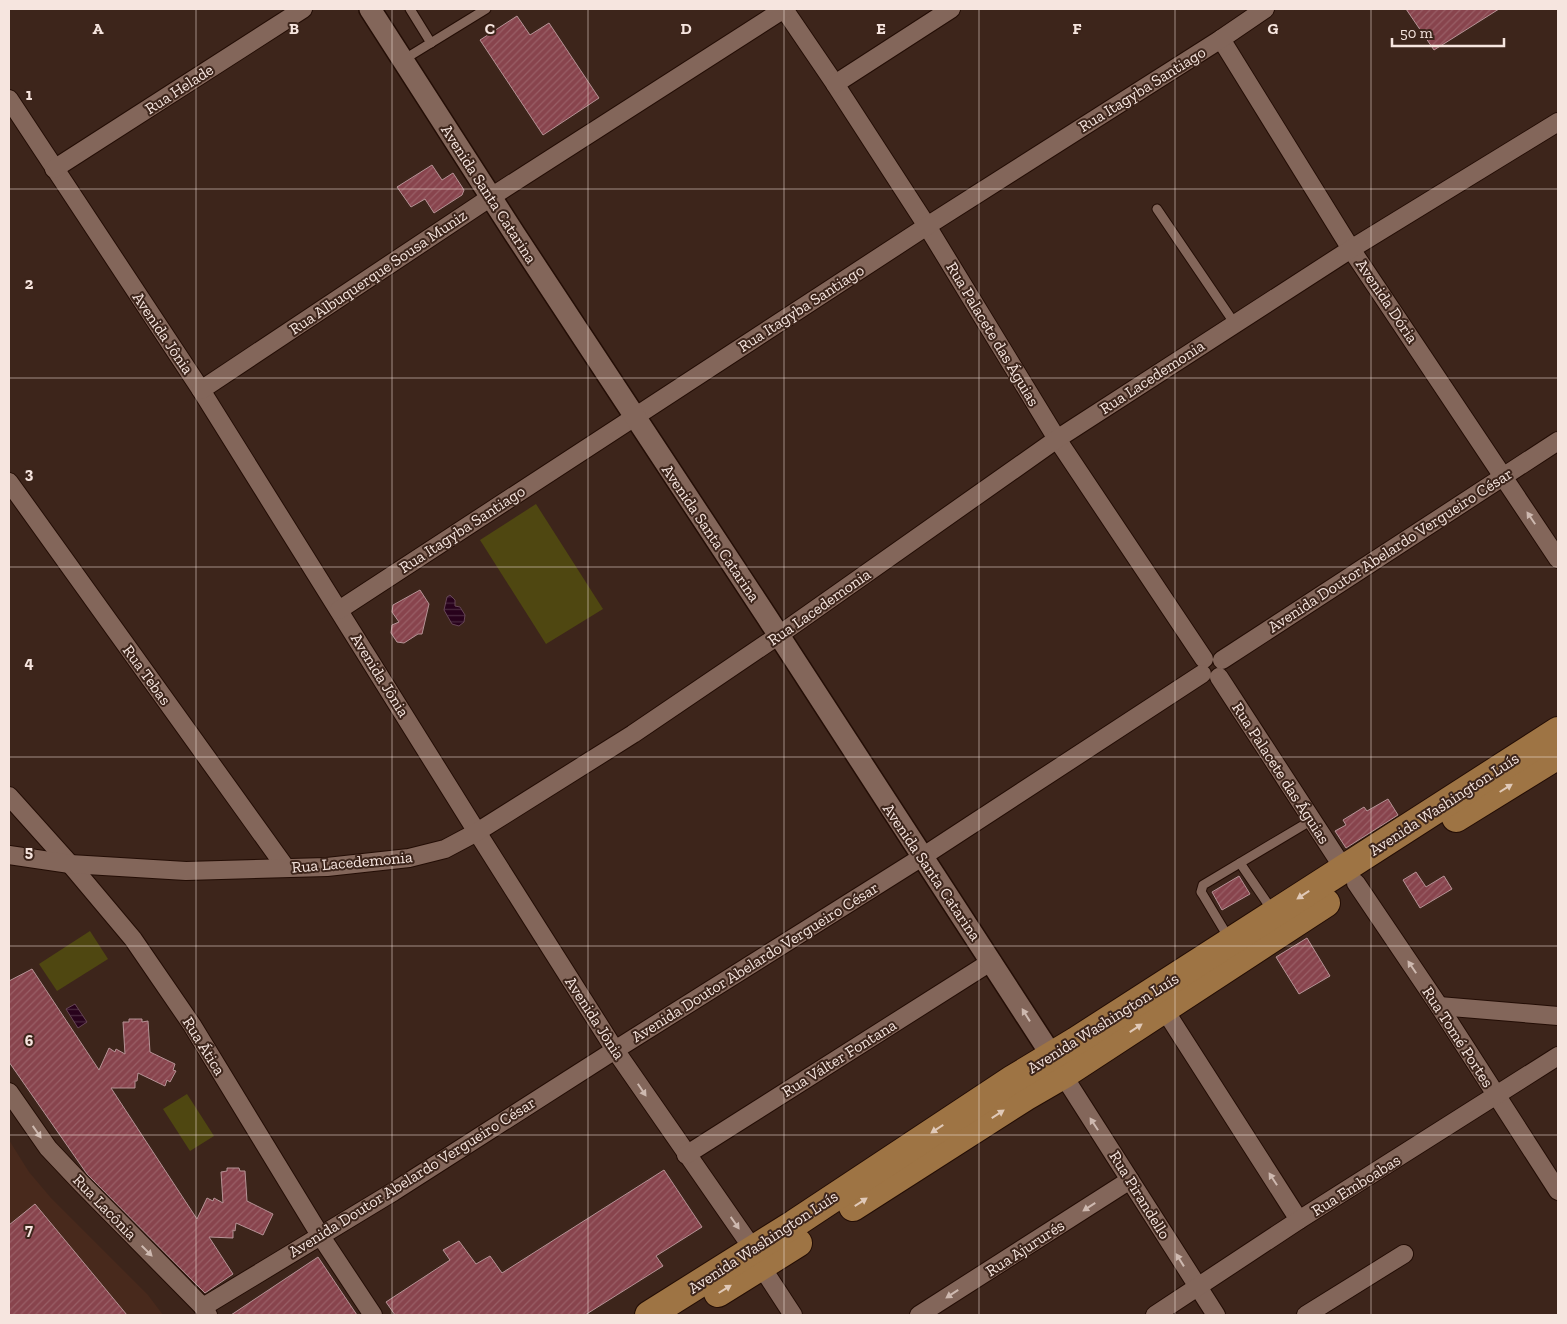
<svg xmlns="http://www.w3.org/2000/svg" width="1567" height="1324" viewBox="0 0 1567 1324" font-family="'Zilla Slab',serif">
<style>
.built{fill:#48291c}
.pitch{fill:#4f4711}
.water{fill:url(#water-rules);stroke:#664656}
.building{fill:url(#building-hatch);stroke:#b69396}
.lines{fill:none;stroke-linecap:round;stroke-linejoin:round}
.service-casing{stroke:#230d05;stroke-width:11}
.minor-casing{stroke:#230d05;stroke-width:20}
.tertiary-casing{stroke:#230d05;stroke-width:24}
.trunk-casing{stroke:#230d05;stroke-width:30}
.service{stroke:#83665a;stroke-width:9}
.minor{stroke:#83665a;stroke-width:18}
.tertiary{stroke:#83665a;stroke-width:21}
.trunk{stroke:#9e7444;stroke-width:28}
.oneway{fill:#ceb9b0}
.oneway2{fill:#e0c9b8}
.grid{fill:none;stroke:#f6e5df;stroke-width:1;stroke-opacity:0.55}
.labels{text-anchor:middle;dominant-baseline:central;stroke-width:4;stroke-linejoin:round;paint-order:stroke}
.street-label{font-size:16px;fill:#f6e5df;stroke:#3d251b}
.grid-label{font-size:16px;text-anchor:middle;font-weight:bold;fill:#f6e5df;stroke:#3d251b;stroke-width:4;stroke-linejoin:round;paint-order:stroke}
</style>
<defs>
<pattern id="water-rules" width="6" height="5" patternUnits="userSpaceOnUse" patternTransform="scale(1.25)"><rect width="6" height="5" fill="#28021c"/><path d="M0 2.5h6" fill="none" stroke="#48273d"/></pattern>
<pattern id="building-hatch" width="6" height="6" patternUnits="userSpaceOnUse" patternTransform="scale(1.25)"><rect width="6" height="6" fill="#88444d"/><path d="M-1 1l2-2M0 6l6-6M5 7l2-2" fill="none" stroke="#995f66"/></pattern>
</defs>
<rect width="100%" height="100%" fill="#3d251b"/>
<path class="built" d="M9 1140 29 1172 51 1198 148 1295 163 1315H9Z"/>
<g class="pitch">
<path d="M536 504 603 609 546 644 480 540Z"/>
<path d="M90 931 108 959 57 991 39 964Z"/>
<path d="M187 1094 214 1136 190 1151 163 1109Z"/>
</g>
<g class="water">
<path d="M450 595 455 600V606L460 607 465 615 464 622 459 626 452 624 444 610 447 597Z"/>
<path d="M75 1004 87 1022 78 1028 66 1009Z"/>
</g>
<g class="building">
<path d="M1406 9H1499L1434 50Z"/>
<path d="M517 16 530 35 549 23 599 98 543 135 480 40Z"/>
<path d="M432 165 442 180 453 173 464 190 462 195 434 213 425 199 411 207 397 187Z"/>
<path d="M420 590 429 604 422 634H418L404 643 397 642 391 633 392 625 399 622 392 612 393 605Z"/>
<path d="M1388 799 1398 815 1346 848 1335 831 1346 825 1343 820 1364 807 1367 811Z"/>
<path d="M1416 872 1426 887 1444 876 1452 889 1420 908 1403 880Z"/>
<path d="M1239 876 1250 894 1222 910 1212 892Z"/>
<path d="M1307 938 1330 976 1299 994 1276 957Z"/>
<path d="M32 969 99 1070 109 1048 115 1052 116 1049 125 1054 123 1022H129V1019H142V1022L148 1021 150 1052 175 1064 173 1070 176 1071 170 1082 167 1080 165 1086 138 1073 137 1081H135V1088H111L197 1219 207 1198 213 1201 214 1198 223 1203 221 1172 227 1171V1168H239L240 1171H245L247 1201 273 1214 263 1235 236 1223 235 1231 233 1230V1238L209 1237 233 1274 205 1293 87 1174 9 1062V981Z"/>
<path d="M664 1170 702 1227 656 1256 663 1266 585 1315H395L386 1302 450 1260 443 1250 459 1241 476 1264 490 1256 502 1273Z"/>
<path d="M35 1204 127 1315H9V1225Z"/>
<path d="M318 1257 357 1315H231Z"/>
</g>
<g class="lines">
<defs>
<g id="service">
<path d="M410 9 431 43"/>
<path d="M403 60 486 9"/>
<path d="M1157 209 1235 324"/>
<path d="M1240 863 1272 910"/>
<path d="M1230 940 1203 895 1201 892 1203 885 1312 820"/>
</g>
<g id="minor">
<path d="M784 9 835 84 927 226 1057 439 1204 659"/>
<path d="M1221 39 1351 249 1558 559"/>
<path d="M835 84 951 9"/>
<path d="M9 99 201 390 477 832 615 1050 753 1249"/>
<path d="M54 169 303 9"/>
<path d="M201 390 491 197 784 9"/>
<path d="M9 482 286 868"/>
<path d="M339 610 927 226 1221 39 1265 9"/>
<path d="M1222 660 1558 441"/>
<path d="M1219 677 1344 869"/>
<path d="M9 796 70 864 133 939 192 1025 320 1235 373 1315"/>
<path d="M9 855 70 864 186 871 327 867 409 858 445 849 477 832 633 734 779 635 1057 439 1351 249 1558 122"/>
<path d="M1356 883 1439 1006 1558 1191"/>
<path d="M1439 1006 1558 1016"/>
<path d="M1164 1009 1299 1220"/>
<path d="M1063 1075 1216 1315"/>
<path d="M9 1092 48 1148 81 1183 203 1307 208 1315"/>
<path d="M686 1155 992 961"/>
<path d="M761 1266 793 1315"/>
<path d="M203 1307 393 1192 615 1050 922 857 1202 674"/>
<path d="M919 1315 1130 1180"/>
<path d="M1155 1315 1299 1220 1558 1056"/>
<path d="M1306 1315 1404 1254"/>
</g>
<path id="tertiary" d="M370 9 514 233 767 617 1052 1056"/>
<g id="trunk">
<path d="M1456 818 1558 755"/>
<path d="M853 1207 1025 1097 1063 1075 1326 903"/>
<path d="M718 1293 798 1243"/>
<path d="M649 1315 794 1224 1013 1079 1076 1041 1558 731"/>
</g>
</defs>
<use href="#service" class="service-casing"/>
<use href="#minor" class="minor-casing"/>
<use href="#tertiary" class="tertiary-casing"/>
<use href="#trunk" class="trunk-casing"/>
<use href="#service" class="service"/>
<use href="#minor" class="minor"/>
<use href="#tertiary" class="tertiary"/>
<use href="#trunk" class="trunk"/>
</g>
<defs><path id="oneway-solid" d="M-6-.8H1V-3.2L6.5 0L1 3.2V.8H-6Z" transform="scale(1.25)"/></defs>
<g class="oneway">
<use href="#oneway-solid" transform="translate(1531 518) rotate(-124)"/>
<use href="#oneway-solid" transform="translate(1412 967) rotate(-124)"/>
<use href="#oneway-solid" transform="translate(1026 1015) rotate(-122)"/>
<use href="#oneway-solid" transform="translate(642 1090) rotate(56)"/>
<use href="#oneway-solid" transform="translate(1094 1124) rotate(-123)"/>
<use href="#oneway-solid" transform="translate(37 1132) rotate(55)"/>
<use href="#oneway-solid" transform="translate(1273 1179) rotate(-123)"/>
<use href="#oneway-solid" transform="translate(1089 1207) rotate(147)"/>
<use href="#oneway-solid" transform="translate(735 1223) rotate(55)"/>
<use href="#oneway-solid" transform="translate(147 1251) rotate(45)"/>
<use href="#oneway-solid" transform="translate(1180 1260) rotate(-122)"/>
<use href="#oneway-solid" transform="translate(952 1294) rotate(147)"/>
</g>
<g class="oneway2">
<use href="#oneway-solid" transform="translate(1506 788) rotate(-32)"/>
<use href="#oneway-solid" transform="translate(1303 895) rotate(147)"/>
<use href="#oneway-solid" transform="translate(1136 1028) rotate(-33)"/>
<use href="#oneway-solid" transform="translate(998 1114) rotate(-33)"/>
<use href="#oneway-solid" transform="translate(937 1129) rotate(147)"/>
<use href="#oneway-solid" transform="translate(861 1202) rotate(-33)"/>
<use href="#oneway-solid" transform="translate(725 1289) rotate(-32)"/>
</g>
<path class="grid" d="M196 9V1315M392 9V1315M588 9V1315M784 9V1315M979 9V1315M1175 9V1315M1371 9V1315M9 189H1558M9 378H1558M9 567H1558M9 757H1558M9 946H1558M9 1135H1558"/>
<g class="labels">
<g class="street-label">
<text transform="translate(179 89) rotate(-33)">Rua Helade</text>
<text transform="translate(1142 89) rotate(-32)">Rua Itagyba Santiago</text>
<text transform="translate(489 194) rotate(57)">Avenida Santa Catarina</text>
<text transform="translate(378 272) rotate(-34)">Rua Albuquerque Sousa Muniz</text>
<text transform="translate(1387 301) rotate(56)">Avenida Dória</text>
<text transform="translate(801 308) rotate(-33)">Rua Itagyba Santiago</text>
<text transform="translate(163 333) rotate(56)">Avenida Jônia</text>
<text transform="translate(993 334) rotate(59)">Rua Palacete das Águias</text>
<text transform="translate(1152 377) rotate(-33)">Rua Lacedemonia</text>
<text transform="translate(462 529) rotate(-33)">Rua Itagyba Santiago</text>
<text transform="translate(711 533) rotate(56)">Avenida Santa Catarina</text>
<text transform="translate(1390 550) rotate(-33)">Avenida Doutor Abelardo Vergueiro César</text>
<text transform="translate(819 607) rotate(-35)">Rua Lacedemonia</text>
<text transform="translate(147 675) rotate(54)">Rua Tebas</text>
<text transform="translate(380 675) rotate(58)">Avenida Jônia</text>
<text transform="translate(1281 773) rotate(57)">Rua Palacete das Águias</text>
<text transform="translate(1444 804) rotate(-33)">Avenida Washington Luís</text>
<text transform="translate(352 862) rotate(-5)">Rua Lacedemonia</text>
<text transform="translate(932 872) rotate(56)">Avenida Santa Catarina</text>
<text transform="translate(755 962) rotate(-32)">Avenida Doutor Abelardo Vergueiro César</text>
<text transform="translate(595 1018) rotate(57)">Avenida Jônia</text>
<text transform="translate(1103 1023) rotate(-32)">Avenida Washington Luís</text>
<text transform="translate(1458 1037) rotate(57)">Rua Tomé Portes</text>
<text transform="translate(204 1046) rotate(58)">Rua Ática</text>
<text transform="translate(839 1058) rotate(-32)">Rua Válter Fontana</text>
<text transform="translate(412 1177) rotate(-32)">Avenida Doutor Abelardo Vergueiro César</text>
<text transform="translate(1356 1185) rotate(-32)">Rua Emboabas</text>
<text transform="translate(1140 1195) rotate(58)">Rua Pirandello</text>
<text transform="translate(105 1207) rotate(46)">Rua Lacônia</text>
<text transform="translate(763 1242) rotate(-33)">Avenida Washington Luís</text>
<text transform="translate(1025 1248) rotate(-33)">Rua Ajururés</text>
</g>
</g>
<g class="grid-label">
<text x="98" y="34">A</text>
<text x="294" y="34">B</text>
<text x="490" y="34">C</text>
<text x="686" y="34">D</text>
<text x="881" y="34">E</text>
<text x="1077" y="34">F</text>
<text x="1273" y="34">G</text>
<text x="29" y="100">1</text>
<text x="29" y="289">2</text>
<text x="29" y="479">3</text>
<text x="29" y="668">4</text>
<text x="29" y="857">5</text>
<text x="29" y="1046">6</text>
<text x="29" y="1235">7</text>
</g>
<rect width="1567" height="1324" fill="none" stroke="#f6e5df" stroke-width="20"/>
<path d="M1392 38v8h112v-8" fill="none" stroke="#f6e5df" stroke-width="2.5"/>
<text x="1400" y="38" font-size="15" fill="#f6e5df" stroke="#3d251b" stroke-width="4" paint-order="stroke">50 m</text>
</svg>
